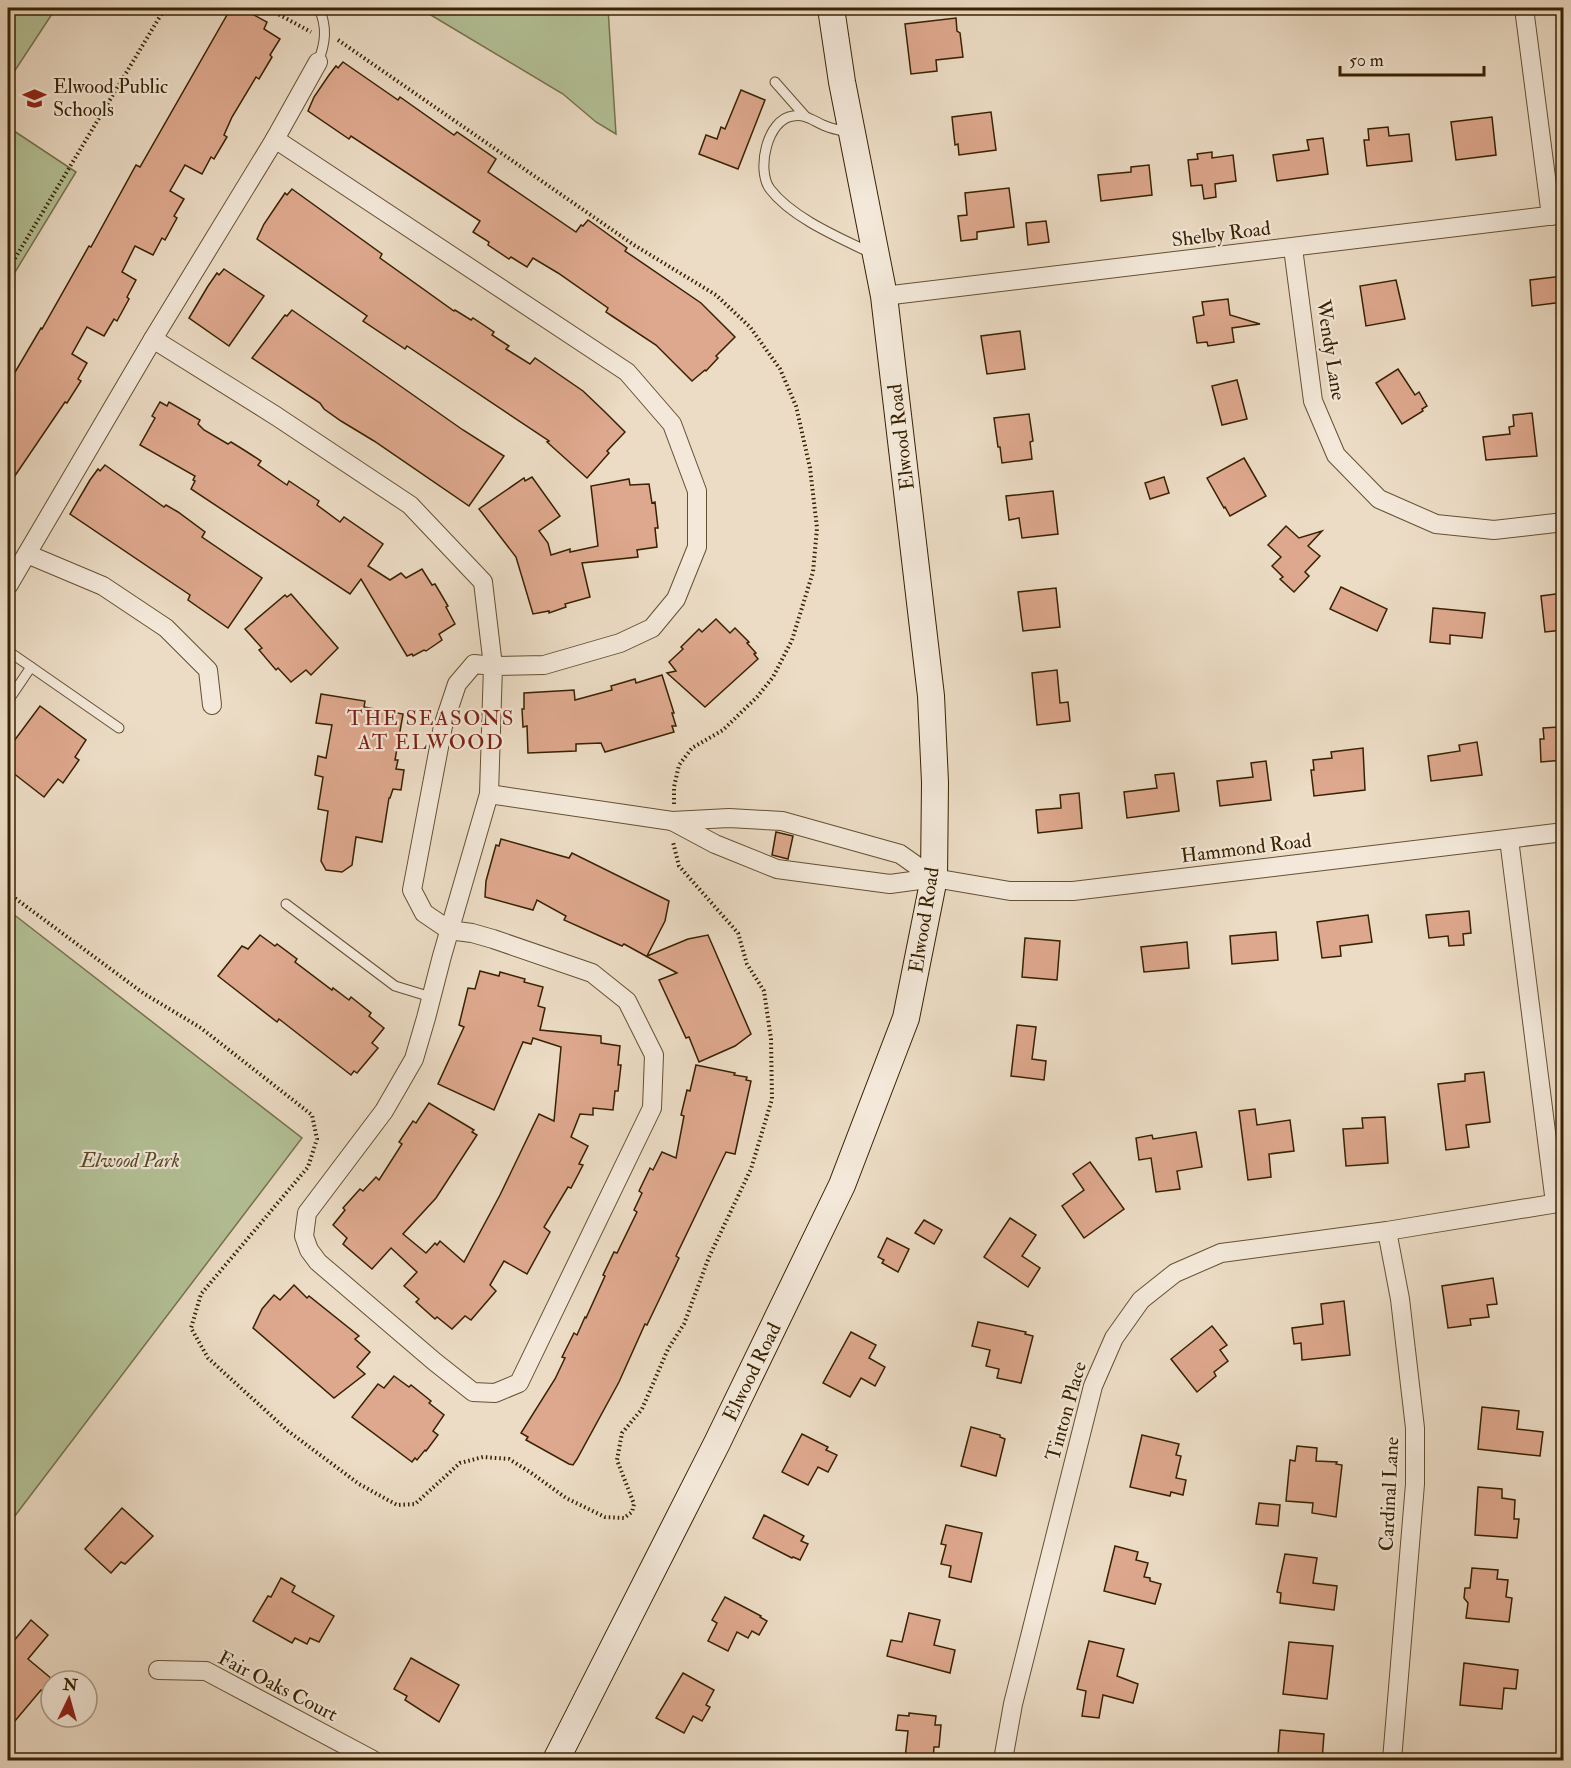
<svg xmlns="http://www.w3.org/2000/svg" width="1571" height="1768" viewBox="0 0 1571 1768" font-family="'IM FELL Double Pica',serif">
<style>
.green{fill:#b4c197;stroke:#76724c;stroke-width:1.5}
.building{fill:#dea88e;stroke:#382201;stroke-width:1.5}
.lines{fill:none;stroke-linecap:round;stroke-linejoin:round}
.lane-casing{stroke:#655032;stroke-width:11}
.street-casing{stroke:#655032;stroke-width:20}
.secondary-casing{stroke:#382201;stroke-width:28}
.path{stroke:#382201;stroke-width:4;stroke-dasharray:1.5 3;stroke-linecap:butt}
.lane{stroke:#f3e8d9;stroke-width:9}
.street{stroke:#f3e8d9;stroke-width:18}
.secondary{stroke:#f3e8d9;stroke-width:26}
.labels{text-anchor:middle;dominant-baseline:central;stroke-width:4.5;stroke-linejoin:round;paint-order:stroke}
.poi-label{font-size:20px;fill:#382201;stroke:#f3e8d9;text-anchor:start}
.street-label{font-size:20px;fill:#382201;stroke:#f3e8d9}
.park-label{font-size:20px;font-style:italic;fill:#574a26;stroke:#f3e8d9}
.neighbourhood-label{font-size:21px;letter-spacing:1.5px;fill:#7a1f14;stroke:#f3e8d9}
</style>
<rect width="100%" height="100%" fill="#ecdcc5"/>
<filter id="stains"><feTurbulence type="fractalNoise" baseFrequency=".00333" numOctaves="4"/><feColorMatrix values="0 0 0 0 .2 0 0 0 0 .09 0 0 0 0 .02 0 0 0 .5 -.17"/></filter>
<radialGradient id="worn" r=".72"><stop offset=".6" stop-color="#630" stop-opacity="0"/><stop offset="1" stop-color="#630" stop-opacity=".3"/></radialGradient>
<g class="green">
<path d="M8 8H56L8 81Z"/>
<path d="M419 8H608L616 134 596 122 563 94Z"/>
<path d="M8 127 76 172 9 282 8 281Z"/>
<path d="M8 910 302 1138 8 1525Z"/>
</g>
<g class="building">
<path d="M231 8H241L267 22 264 29 280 39 270 55 272 57 259 79 256 77 232 117 224 135 227 137 214 159 211 157 202 174 185 165 170 191 184 199 174 216 177 218 165 240 162 238 153 255 135 246 122 272 136 280 127 297 129 299 117 321 114 319 104 336 87 327 72 354 87 363 78 379 81 381 67 403 65 402 8 486V384L41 328 42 329 89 246 91 247 136 165 140 167Z"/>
<path d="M956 18 957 31 960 33 963 57 936 60 937 71 911 74 905 24Z"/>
<path d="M343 62 398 100 400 97 454 135 457 132 496 159 488 172 576 232 581 225 583 226 588 220 598 227 627 248 625 251 701 303 735 337 716 356 718 358 706 371 705 370 692 381 656 345 612 316 606 312 608 308 558 273 533 258 527 267 511 257 509 259 488 245 489 242 473 232 480 221 351 136 349 139 308 111 314 97 329 75 336 66 338 68Z"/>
<path d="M741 90 765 100 738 169 699 154 706 135 717 139 721 127 725 129Z"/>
<path d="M991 112 996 150 959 155 958 144 955 145 952 117Z"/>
<path d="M1492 117 1496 155 1456 160 1451 122Z"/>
<path d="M1388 127 1389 136 1409 134 1412 161 1367 166 1364 140H1369L1368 129Z"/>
<path d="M1323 138 1328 174 1277 181 1273 155 1309 150 1307 140Z"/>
<path d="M1212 152V158L1233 155 1236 181 1215 184 1216 197 1204 199 1202 185 1191 186 1188 160 1198 159 1197 154Z"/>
<path d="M1149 165 1152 195 1101 201 1098 175 1131 172V167Z"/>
<path d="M1009 188 1014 227 977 232V239L961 241 958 216 967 215 965 193Z"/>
<path d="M292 189 382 254 380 258 454 311 455 310 471 320 473 318 494 332 492 335 509 346 506 349 530 364 535 358 583 391 604 411 625 432 607 451 609 453 587 478 547 442 549 441 407 346 405 349 363 321 367 316 257 239 264 224 285 193 287 195Z"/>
<path d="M1046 221 1049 242 1028 245 1026 223Z"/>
<path d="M224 269 264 296 229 346 189 318 208 286 217 273 219 275Z"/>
<path d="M1563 276V302L1532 306 1530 280Z"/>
<path d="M1396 280 1405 319 1366 326 1360 286Z"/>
<path d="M1228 299 1230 315 1260 324 1232 328 1234 342 1208 346 1207 342 1197 343 1193 317 1204 315 1202 302Z"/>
<path d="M292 310 463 430 504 456 469 506 374 441 341 421 324 409 320 403 252 358 285 315 287 316Z"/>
<path d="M1020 331 1025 369 987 374 981 336Z"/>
<path d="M1398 369 1415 395 1419 392 1427 406 1422 409 1423 411 1402 424 1376 383Z"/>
<path d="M1237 380 1247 419 1222 425 1212 386Z"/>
<path d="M160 402 167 406 169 402 200 420 198 424 204 430 228 444 231 442 244 450 261 461 258 465 287 485 289 481 319 501 317 505 340 522 344 517 383 544 368 566 390 580 401 573 406 578 422 569 432 585 435 584 448 606 446 607 455 624 439 634 442 640 426 651 424 650 413 656 412 654 407 656 361 579 350 594 191 489 195 481 193 480 195 476 140 445 155 418 152 416Z"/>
<path d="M1532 413 1537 456 1486 460 1483 437 1510 434 1509 427 1514 426 1513 415Z"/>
<path d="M1029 414 1033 441 1030 442 1032 459 1002 463 1000 447H998L994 418Z"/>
<path d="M1244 458 1266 496 1230 516 1225 507 1224 508 1207 478Z"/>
<path d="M105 465 164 507 166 505 178 512 205 532 202 537 262 578 228 628 188 600 190 595 70 514 90 480 98 469 100 471Z"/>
<path d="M532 477 560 516 539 531 548 543 551 555 570 549V552L598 546 591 486 629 479 630 485 649 484 652 503 655 502 658 528H655L657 547 637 550 638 557 582 563 590 597 565 604 566 607 549 613V611L533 614 516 557 479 509 524 478 525 481Z"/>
<path d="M1164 477 1169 493 1150 499 1145 483Z"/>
<path d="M1053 491 1058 534 1022 538 1019 518 1009 520 1006 496Z"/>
<path d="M1286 526 1299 538 1322 531 1308 546 1320 556 1305 572 1309 576 1294 592 1280 579 1283 577 1272 566 1281 557 1268 545Z"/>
<path d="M1341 587 1387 609 1377 631 1330 609Z"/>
<path d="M1056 588 1060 627 1023 631 1018 592Z"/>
<path d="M1563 593V630L1545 632 1541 596Z"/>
<path d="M291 594 338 648 311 675 306 670 291 682 278 668 276 670 259 650 262 648 245 629 285 595 287 597Z"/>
<path d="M1433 608 1485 613 1482 638 1450 635V644L1430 642Z"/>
<path d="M716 619 730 633 735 628 749 642 747 643 756 653 754 654 758 659 705 707 667 673 676 671 669 662 683 649 681 647 699 629 702 632Z"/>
<path d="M1057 670 1060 703 1068 702 1070 721 1037 725 1032 673Z"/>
<path d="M662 675 674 713H672L676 726H672L674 732 605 752 601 743 576 744V751L528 753 527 726 523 727 522 709H524V693L574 690 575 700 612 690 611 686 635 679 636 683Z"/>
<path d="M321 694 365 701 364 707 403 714 395 760H398L396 769 404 770 401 790 393 789 390 798H389L382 842 356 837 352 865 342 872 326 870 321 861 328 811 318 809 323 777 315 775 318 756 326 758 332 725 316 723Z"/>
<path d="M40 706 86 740 75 757 79 760 63 783 58 779 44 797 8 769V749Z"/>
<path d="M1559 727V734H1563V760L1541 762 1540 739H1544L1543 728Z"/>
<path d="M1477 742 1482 775 1431 781 1428 756 1460 751 1459 745Z"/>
<path d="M1363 748 1365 790 1314 796 1311 770H1314L1313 760 1332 758 1331 752Z"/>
<path d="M1266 761 1271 800 1220 806 1217 781 1253 777 1251 763Z"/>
<path d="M1174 773 1179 811 1127 818 1124 792 1157 788 1155 775Z"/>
<path d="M1079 793 1082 828 1038 833 1036 810 1061 808 1060 795Z"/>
<path d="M776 832 793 836 788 859 772 855Z"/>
<path d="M501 839 569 858 572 853 669 901 665 921 647 956 688 939 708 935 751 1034 735 1046 699 1062 689 1037 686 1038 659 980 677 973 624 944 622 946 564 920 566 916 537 900 533 910 485 897 486 881 496 845 499 846Z"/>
<path d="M1469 911 1471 933 1463 934 1464 945 1449 946 1448 936 1429 938 1426 915Z"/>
<path d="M1368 915 1372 942 1340 946 1341 956 1322 958 1317 922Z"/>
<path d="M1276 932 1278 960 1232 964 1230 936Z"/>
<path d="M260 935 275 946 277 944 297 959 295 962 332 990 333 988 349 1000 351 997 371 1013 369 1016 384 1028 372 1043 378 1048 357 1073 354 1071 351 1075 279 1019 277 1022 218 976 242 946 248 949Z"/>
<path d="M1025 938 1060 941 1057 980 1022 977Z"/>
<path d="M1187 942 1189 968 1144 972 1141 947Z"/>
<path d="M480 971 499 976 500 972 525 979 524 982 543 987 538 1006 545 1008 540 1030 601 1036V1043L620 1046 618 1065H621L618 1091H615L613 1110 593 1108V1115L580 1114 571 1137 588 1146 579 1164 583 1165 571 1188 568 1187 544 1227 550 1232 527 1274 504 1261 490 1285 496 1291 471 1320 465 1316 452 1329 437 1317 435 1319 416 1302 419 1299 404 1286 417 1272 391 1248 372 1269 343 1244 347 1238 333 1225 345 1210 343 1208 360 1189 363 1191 376 1177 379 1180 402 1144 399 1142 413 1121 416 1123 429 1103 474 1130 472 1132 477 1135 436 1198 403 1234 426 1253 435 1243 437 1245 440 1241 464 1262 500 1195 539 1114 554 1121 561 1047 533 1038 531 1044 523 1042 494 1110 438 1084 464 1027 459 1025 468 988 475 989Z"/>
<path d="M1017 1025 1036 1027 1032 1059 1046 1061 1044 1080 1011 1076Z"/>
<path d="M696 1065 735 1073 734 1075 747 1077 746 1080 751 1081 735 1154 726 1152 676 1256 679 1258 659 1300 647 1325 645 1324 619 1382 577 1459 573 1465 569 1464 526 1440 528 1437 521 1433 555 1379 565 1358 562 1357 574 1333 577 1335 585 1317 586 1318 605 1276 603 1275 614 1252 617 1253 637 1212 634 1210 642 1193 639 1191 650 1168 653 1170 662 1152 676 1158 684 1116 681 1115 687 1090 690 1091Z"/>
<path d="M1484 1072 1490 1122 1466 1125 1469 1147 1446 1150 1438 1084 1465 1081V1074Z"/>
<path d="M1255 1109 1257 1125 1290 1120 1294 1151 1269 1154 1271 1177 1248 1180 1239 1111Z"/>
<path d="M1385 1117 1388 1163 1346 1166 1343 1129 1363 1128 1362 1118Z"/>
<path d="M1196 1132 1202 1167 1177 1171 1180 1189 1156 1192 1151 1158 1139 1160 1136 1138 1152 1135 1153 1139Z"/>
<path d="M1090 1162 1124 1209 1084 1238 1062 1206 1084 1190 1073 1174Z"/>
<path d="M1010 1218 1036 1235 1022 1256 1040 1268 1028 1287 984 1257Z"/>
<path d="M924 1220 942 1230 934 1244 915 1233Z"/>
<path d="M887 1238 909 1249 898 1272 882 1263 884 1260 878 1257Z"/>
<path d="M1493 1278 1497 1304 1487 1305 1489 1317 1470 1319 1471 1325 1448 1328 1442 1286Z"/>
<path d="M294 1285 307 1298 309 1296 359 1336 355 1339 370 1352 357 1367 365 1374 334 1398 253 1328 262 1309 274 1295 280 1300Z"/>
<path d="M1344 1301 1350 1355 1302 1360 1301 1343 1294 1344 1292 1328 1323 1324 1321 1304Z"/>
<path d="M978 1322 1026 1332 1025 1334 1033 1336 1021 1383 997 1378 999 1369 986 1366 990 1350 972 1346Z"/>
<path d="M1212 1326 1227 1345 1220 1350 1228 1361 1214 1372 1216 1376 1197 1392 1171 1359Z"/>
<path d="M851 1332 876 1345 869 1358 885 1367 875 1386 861 1378 850 1397 823 1383Z"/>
<path d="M394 1376 409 1387 411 1385 431 1401 429 1403 444 1415 433 1431 438 1435 426 1451 425 1450 417 1460 415 1458 412 1462 352 1417 378 1384 384 1388Z"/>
<path d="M1482 1407 1519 1411 1517 1429 1543 1432 1540 1456 1478 1449Z"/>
<path d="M971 1427 1000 1435V1437L1005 1439 996 1476 961 1466Z"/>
<path d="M802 1434 828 1447 826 1450 837 1455 828 1472 818 1467 808 1485 782 1472Z"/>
<path d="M1142 1435 1179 1444 1176 1455 1181 1456 1176 1478 1186 1480 1183 1495 1171 1492 1170 1496 1130 1487Z"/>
<path d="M1297 1446 1317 1448 1316 1461 1337 1462 1336 1464 1342 1465 1336 1517 1312 1513 1313 1503 1286 1501 1290 1460 1295 1461Z"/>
<path d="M1478 1487 1502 1489V1498L1515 1500 1514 1519H1519L1517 1538 1475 1535Z"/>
<path d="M1259 1503 1280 1505 1278 1526 1256 1524Z"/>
<path d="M122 1508 153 1536 125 1564 121 1562 111 1573 85 1549Z"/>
<path d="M764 1515 804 1536 801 1541 808 1544 800 1560 793 1557 792 1558 753 1538Z"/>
<path d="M946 1525 982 1533 971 1582 949 1577 951 1566 941 1564 946 1545 941 1544Z"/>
<path d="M1115 1546 1138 1552 1136 1560 1148 1563 1144 1577 1150 1578V1581L1161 1584 1155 1604 1104 1591Z"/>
<path d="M1285 1554 1317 1558 1313 1583 1337 1586 1334 1610 1280 1603 1281 1593 1277 1592Z"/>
<path d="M1472 1568 1498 1570 1497 1579 1508 1580 1506 1597 1512 1598 1509 1622 1466 1618 1468 1603 1464 1598 1465 1588H1470Z"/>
<path d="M281 1578 295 1586 292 1592 334 1616 319 1642 310 1638 307 1644 295 1638 292 1643 253 1621 268 1596 271 1597Z"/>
<path d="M725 1597 761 1616 760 1617 767 1621 759 1635 752 1631 748 1638 737 1632 728 1651 708 1641 717 1623 712 1620Z"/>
<path d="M909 1613 940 1620 934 1645 955 1650 950 1673 887 1656 891 1640 902 1642Z"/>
<path d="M31 1620 48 1635 28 1659 52 1679 51 1698 41 1690 9 1728 13 1702 8 1697V1648Z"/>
<path d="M1089 1641 1124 1649 1117 1676 1138 1684 1133 1703 1103 1695 1099 1718 1082 1716 1086 1691 1077 1689Z"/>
<path d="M1289 1642 1333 1646 1327 1699 1283 1694Z"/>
<path d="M411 1658 459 1685 439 1722 405 1700 407 1696 394 1689Z"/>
<path d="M1464 1663 1518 1670 1516 1689 1504 1688 1502 1709 1460 1705Z"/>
<path d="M683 1673 714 1690 706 1705 710 1707 702 1721 693 1716 684 1733 656 1718Z"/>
<path d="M909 1713 936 1716 935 1725H941L939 1747H934L933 1761 905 1759 908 1731 896 1730 898 1715 909 1716Z"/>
<path d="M1280 1730 1324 1734 1322 1761H1284V1756L1278 1755Z"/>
</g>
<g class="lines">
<defs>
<g id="lane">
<path d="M318 62C326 42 327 27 319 8"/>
<path d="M775 82 805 116"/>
<path d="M850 133C841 130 831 129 823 125 812 120 805 114 793 116 767 119 756 170 770 189 792 218 840 238 871 253"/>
<path d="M8 651 119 728"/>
<path d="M8 701 31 667"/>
<path d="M286 904 395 986 431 997"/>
</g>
<g id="street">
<path d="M1524 8 1551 216"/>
<path d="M1293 248 1313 401 1336 455 1379 499 1436 524 1494 530 1564 522"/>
<path d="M884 296 1564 214"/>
<path d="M153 339 276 416 410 505 483 582 493 666 474 664 457 684 443 726 412 890 424 913 449 930 472 933 493 939 592 973 627 1001 654 1055 652 1108 519 1383 495 1393 473 1392 435 1362 318 1262 309 1250 304 1236 307 1213 384 1111 414 1059 426 1018 442 956 489 794 493 666 544 665 620 643 652 628 676 599 697 547V491L672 424 627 372 275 139 318 62"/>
<path d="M27 554 103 586 166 628 208 670 212 705"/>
<path d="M8 586 153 339 275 139"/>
<path d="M489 794 672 821 729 818 782 821 900 854 934 878"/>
<path d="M672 821 715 844 777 869 890 884 934 878 1010 891H1073L1564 832"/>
<path d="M1509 839 1555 1203"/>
<path d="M1387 1231 1400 1299 1415 1428V1484L1392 1760"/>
<path d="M158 1670 206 1671 373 1760"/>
<path d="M1003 1760 1013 1704 1093 1386 1114 1338 1141 1300 1175 1273 1221 1253 1387 1231 1564 1202"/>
</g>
<path id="secondary" d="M556 1760 717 1443 842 1185 906 1018 934 878 935 782 931 696 884 296 842 82 831 8"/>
</defs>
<use href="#lane" class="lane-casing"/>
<use href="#street" class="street-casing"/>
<use href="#secondary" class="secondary-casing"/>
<g class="path">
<path d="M267 8 311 32"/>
<path d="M338 40 634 245 716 295 750 327 780 369 796 406 810 468 817 528 813 572 792 640 773 677 757 697 723 730 692 748 679 765 674 787V805"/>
<path d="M8 270 165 8"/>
<path d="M8 893 143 993 201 1028 312 1115 317 1139 308 1167 201 1294 191 1328 208 1358 288 1431 359 1484 397 1505 415 1504 460 1463 483 1457 509 1459 530 1472 566 1498 605 1517 624 1518 632 1512 634 1504 617 1460 622 1433 642 1409 668 1349 684 1324 709 1257 751 1169 772 1099 771 1039 764 991 747 964 738 933 679 866 673 842"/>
</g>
<use href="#lane" class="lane"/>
<use href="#street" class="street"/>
<use href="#secondary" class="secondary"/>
</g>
<defs>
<symbol id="school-bare" viewBox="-9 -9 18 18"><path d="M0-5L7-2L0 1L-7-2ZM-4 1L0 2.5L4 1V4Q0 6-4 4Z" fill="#8f2418" stroke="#f3e8d9" stroke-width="2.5" paint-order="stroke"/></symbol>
</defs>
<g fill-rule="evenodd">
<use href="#school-bare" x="18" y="82" width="33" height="33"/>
</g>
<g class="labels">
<g class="poi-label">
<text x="53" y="86">Elwood Public<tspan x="53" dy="23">Schools</tspan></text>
</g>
<g class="street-label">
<text transform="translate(1221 234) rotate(-7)">Shelby Road</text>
<text transform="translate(1331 350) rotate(81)">Wendy Lane</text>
<text transform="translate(901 437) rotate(-97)">Elwood Road</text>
<text transform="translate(1246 848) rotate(-7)">Hammond Road</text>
<text transform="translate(924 920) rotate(-81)">Elwood Road</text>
<text transform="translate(752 1372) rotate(-64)">Elwood Road</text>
<text transform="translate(1066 1411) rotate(-74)">Tinton Place</text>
<text transform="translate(1389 1494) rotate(-87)">Cardinal Lane</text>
<text transform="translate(278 1686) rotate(27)">Fair Oaks Court</text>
</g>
<g class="park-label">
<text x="130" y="1160">Elwood Park</text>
</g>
<g class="neighbourhood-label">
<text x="431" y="718">THE SEASONS<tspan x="431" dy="24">AT ELWOOD</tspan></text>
</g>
</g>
<rect width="1571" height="1768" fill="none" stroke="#ecdcc5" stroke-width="30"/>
<rect x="9" y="9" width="1553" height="1750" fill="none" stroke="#382201" stroke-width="3"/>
<rect x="15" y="15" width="1541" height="1738" fill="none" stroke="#382201" stroke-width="1.5"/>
<g transform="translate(69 1699) rotate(5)"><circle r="28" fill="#f3e8d9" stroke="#a89983" stroke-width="1.5"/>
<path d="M0-4.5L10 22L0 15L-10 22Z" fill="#8f2418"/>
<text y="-9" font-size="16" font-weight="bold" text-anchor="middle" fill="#382201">N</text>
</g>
<path d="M1340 66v9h144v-9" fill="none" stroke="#382201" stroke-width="3"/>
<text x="1349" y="66" font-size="18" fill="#382201" stroke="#f3e8d9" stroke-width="4.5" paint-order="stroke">50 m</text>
<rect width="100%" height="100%" filter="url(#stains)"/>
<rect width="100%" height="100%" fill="url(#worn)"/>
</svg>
